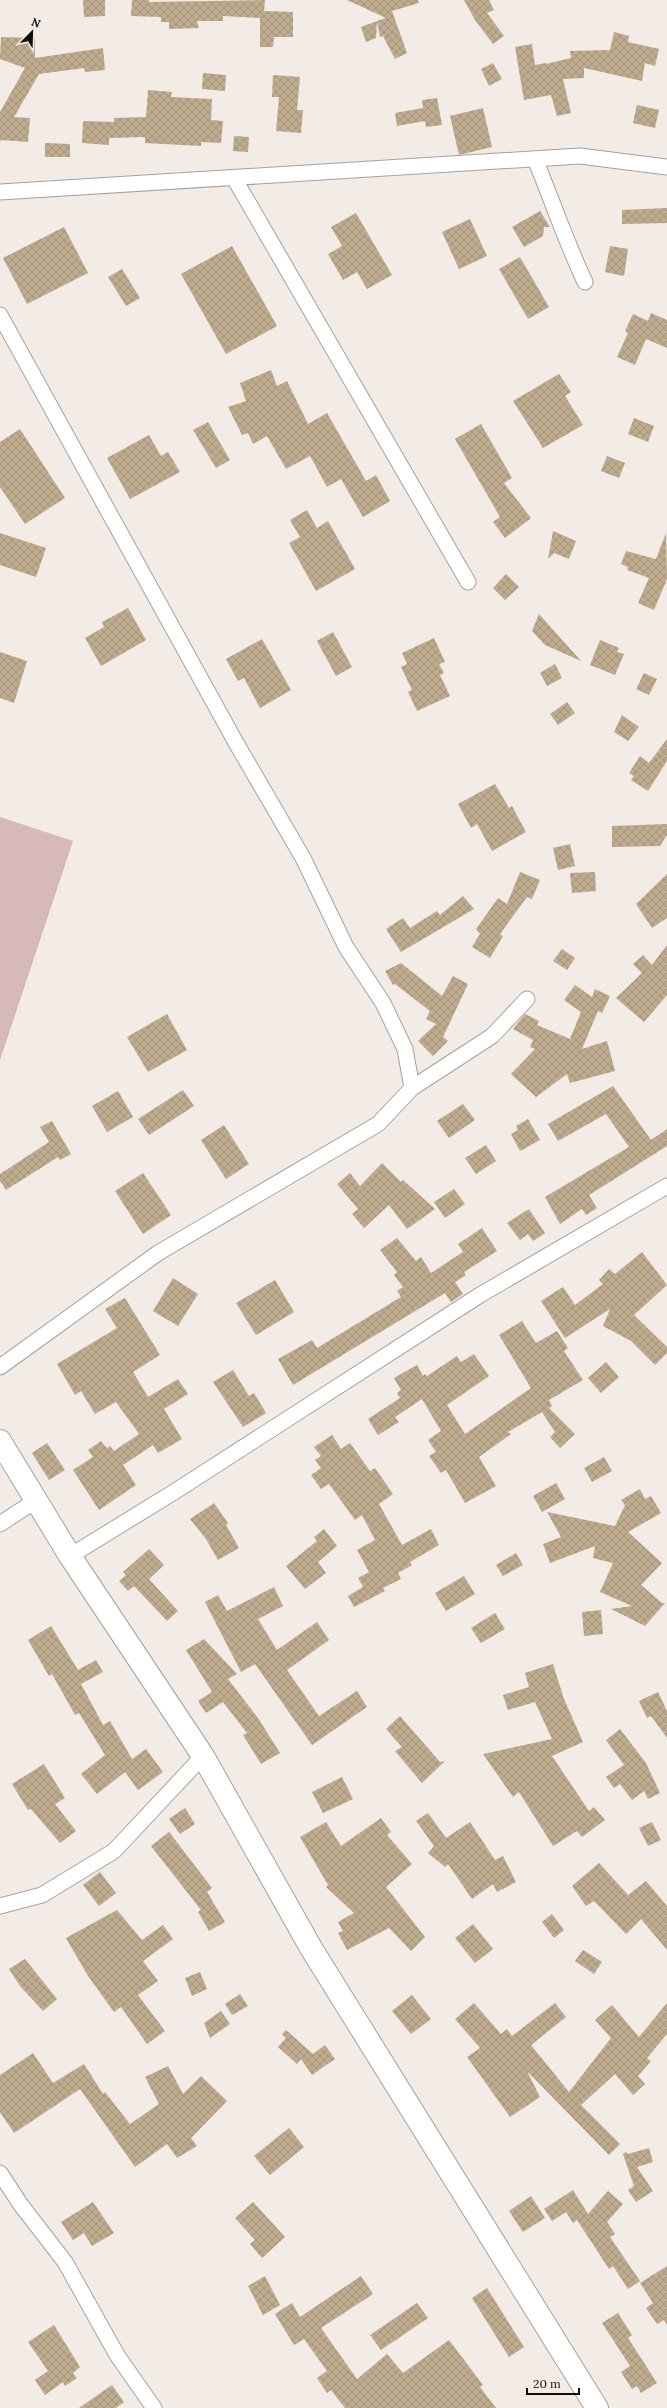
<svg xmlns="http://www.w3.org/2000/svg" width="667" height="2408" viewBox="0 0 667 2408" font-family="Lora,serif">
<style>
.grass{fill:#d7bab8}
.building{fill:url(#building-cross-hatch)}
.lines{fill:none;stroke-linecap:round;stroke-linejoin:round}
.minor-casing{stroke:#a7a19c;stroke-width:17}
.secondary-casing{stroke:#a7a19c;stroke-width:24}
.minor{stroke:#fff;stroke-width:15}
.secondary{stroke:#fff;stroke-width:22}
</style>
<defs>
<pattern id="building-cross-hatch" width="8" height="8" patternUnits="userSpaceOnUse"><rect width="8" height="8" fill="#bfac8f"/><path d="M0 0l8 8M0 8l8-8" fill="none" stroke="#a3937a"/></pattern>
</defs>
<rect width="100%" height="100%" fill="#f2ebe6"/>
<path class="grass" d="M0 817 73 841 0 1060Z"/>
<g class="building">
<path d="M83 0H105V16L84 17Z"/>
<path d="M132 0H149V2L265 0 264 11 293 12V37H274L273 47H260V18L223 16V21H197L199 28 169 29V22H161V17L131 16Z"/>
<path d="M347 0H418L419 3 392 11 407 53 395 59 383 36 380 37 377 21 386 18Z"/>
<path d="M464 0H489L494 10 487 13 504 36 493 44 475 20Z"/>
<path d="M377 21 376 38 366 42 361 27Z"/>
<path d="M614 32 629 36 628 42 659 49 655 66 645 63 642 81 584 68V78L563 79 571 113 557 116 551 95 524 100 515 47 532 44 535 65 546 63V64L571 58 570 51 610 50Z"/>
<path d="M1 37 35 38V58L103 48 105 70 85 72 84 68 39 74 14 117 30 118 28 142 1 140 0 142V112L25 68 0 59Z"/>
<path d="M493 63 502 79 489 86 481 69Z"/>
<path d="M203 73 226 75 225 91 202 89Z"/>
<path d="M273 75 300 77 297 110H303L301 133 276 131 279 97H272Z"/>
<path d="M148 90 172 92 171 97 212 99 211 120 223 121 221 143 201 142V146L145 143V137L109 138V145L82 143 83 121 114 122V118L146 117Z"/>
<path d="M437 98 442 125 426 127 425 121 397 126 395 113 423 108 422 100Z"/>
<path d="M637 105 659 110 655 128 633 123Z"/>
<path d="M483 108 492 147 459 155 450 116Z"/>
<path d="M234 136 249 137 248 152 233 151Z"/>
<path d="M45 143 70 144V157H45Z"/>
<path d="M667 208V223L622 224V210Z"/>
<path d="M540 211 550 227H544L543 236 524 247 512 227Z"/>
<path d="M356 213 392 275 367 289 357 272 343 280 328 254 342 246 331 227Z"/>
<path d="M470 219 487 256 459 269 442 232Z"/>
<path d="M64 227 88 273 27 304 3 258Z"/>
<path d="M232 246 277 326 226 354 181 274Z"/>
<path d="M610 246 628 249 624 276 605 272Z"/>
<path d="M520 257 549 307 528 319 499 269Z"/>
<path d="M122 269 140 298 126 306 108 277Z"/>
<path d="M651 313 667 320V348L646 339 635 365 617 357 628 333 625 331 633 314 648 321Z"/>
<path d="M271 370 277 386 287 381 308 424 327 413 366 481 376 475 390 501 363 517 341 479 327 487 310 456 286 469 267 436 253 444 248 433 242 435 228 407 246 401 240 383Z"/>
<path d="M559 374 571 392 565 396 583 425 543 448 513 401Z"/>
<path d="M634 418 654 426 648 442 628 434Z"/>
<path d="M208 422 230 460 216 468 193 430Z"/>
<path d="M481 424 512 478 504 483 531 518 505 538 493 522 500 517 455 439Z"/>
<path d="M20 429 65 498 25 524 0 487V442Z"/>
<path d="M149 435 161 456 168 452 180 472 130 499 107 458Z"/>
<path d="M607 456 625 463 619 478 601 471Z"/>
<path d="M307 510 317 528 328 521 355 569 316 591 289 543 300 537 290 520Z"/>
<path d="M553 531 576 541 569 559 554 553 548 559Z"/>
<path d="M0 533 46 548 36 577 0 565Z"/>
<path d="M666 533 667 579 654 610 638 603 649 578 627 570 628 567 621 564 626 551 656 559Z"/>
<path d="M506 574 519 587 505 600 493 588Z"/>
<path d="M128 608 146 640 101 666 85 638 104 627 102 622Z"/>
<path d="M539 614 581 661 545 645 532 631Z"/>
<path d="M333 632 352 667 336 676 317 641Z"/>
<path d="M434 638 445 662 439 664 444 673 440 675 450 696 417 711 408 692 412 690 401 667 407 664 402 653Z"/>
<path d="M262 639 291 690 260 708 244 678 238 681 226 659Z"/>
<path d="M600 640 619 648 617 652 624 654 615 675 590 665Z"/>
<path d="M0 652 27 661 14 703 0 698Z"/>
<path d="M555 664 562 678 547 686 540 673Z"/>
<path d="M644 673 657 679 649 695 636 689Z"/>
<path d="M567 702 575 713 558 725 550 714Z"/>
<path d="M622 715 639 727 628 741 614 732Z"/>
<path d="M667 739V761L648 791 631 780 634 776 629 773 640 756 649 763Z"/>
<path d="M495 784 509 808 512 806 526 832 492 851 477 824 471 828 458 804Z"/>
<path d="M667 824V835L660 846 612 847V826Z"/>
<path d="M570 844 575 866 558 870 553 848Z"/>
<path d="M520 872 540 880 532 899 527 897 500 934 503 936 490 958 472 947 480 934 476 929 498 898 507 904Z"/>
<path d="M595 872 596 891 572 893 570 873Z"/>
<path d="M667 874V918L652 928 636 904Z"/>
<path d="M463 896 474 909 401 952 386 929 403 918 410 928 437 911 440 915Z"/>
<path d="M667 945V995L644 1022 616 998 642 973 633 964 643 955 652 965Z"/>
<path d="M562 949 575 958 567 970 553 961Z"/>
<path d="M401 963 442 996 453 976 468 984 443 1037 448 1041 433 1056 418 1041 436 1024 426 1019 430 1011 395 984 393 985 385 971Z"/>
<path d="M575 985 592 997 595 989 610 996 602 1013 598 1011 582 1049 607 1041 615 1071 570 1083 567 1074 536 1097 511 1074 535 1049 530 1047 533 1040 513 1029 525 1014 539 1021 537 1025 570 1039 581 1012 564 1000Z"/>
<path d="M167 1014 187 1050 148 1072 127 1037Z"/>
<path d="M613 1086 651 1140 667 1129V1146L589 1195 597 1208 586 1215 582 1209 560 1224 545 1197 629 1147 606 1114 558 1141 548 1124Z"/>
<path d="M183 1090 194 1106 149 1135 138 1119Z"/>
<path d="M118 1091 133 1117 107 1132 92 1106Z"/>
<path d="M463 1104 475 1120 449 1138 437 1121Z"/>
<path d="M528 1119 540 1140 520 1151 511 1134 518 1130 516 1126Z"/>
<path d="M52 1121 71 1154 60 1160 58 1157 6 1190 0 1181V1174L49 1142 40 1127Z"/>
<path d="M224 1125 249 1164 226 1179 201 1140Z"/>
<path d="M486 1145 496 1161 476 1174 465 1158Z"/>
<path d="M382 1163 401 1182 403 1180 435 1209 407 1229 389 1205 364 1228 352 1214 358 1209 337 1184 350 1173 360 1186Z"/>
<path d="M143 1173 171 1215 143 1234 115 1191Z"/>
<path d="M454 1189 465 1204 445 1218 434 1202Z"/>
<path d="M529 1209 545 1233 533 1241 528 1234 520 1240 507 1223Z"/>
<path d="M482 1228 497 1251 464 1272 466 1275 455 1282 463 1294 451 1302 445 1293 293 1385 278 1359 312 1340 317 1348 401 1297 397 1291 403 1287 394 1275 397 1272 380 1250 397 1238 416 1261 421 1257 431 1273 463 1252 458 1244Z"/>
<path d="M642 1252 667 1285 634 1315 667 1347V1353L655 1365 631 1341 603 1326 610 1309 565 1338 541 1301 563 1287 575 1305 603 1284 599 1280 609 1269 615 1274Z"/>
<path d="M173 1278 198 1294 178 1326 153 1311Z"/>
<path d="M275 1280 294 1312 256 1335 236 1303Z"/>
<path d="M125 1298 160 1355 133 1372 148 1397 178 1379 188 1394 164 1409 182 1439 158 1453 153 1445 123 1465 136 1485 99 1510 73 1470 93 1457 88 1450 101 1441 107 1448 110 1446 114 1451 139 1434 116 1402 95 1414 81 1391 75 1395 57 1364 117 1328 105 1309Z"/>
<path d="M522 1321 536 1343 557 1331 568 1348 564 1351 583 1380 549 1400 552 1406 549 1408 575 1434 560 1448 550 1437 555 1432 542 1412 508 1432 511 1434 479 1457 496 1486 465 1503 446 1470 441 1473 429 1456 436 1452 428 1440 441 1431 422 1399 395 1417 399 1422 378 1435 368 1419 400 1398 397 1393 401 1390 394 1378 417 1365 423 1376 425 1374 427 1376 457 1356 461 1362 474 1354 489 1376 447 1405 465 1434 531 1388 499 1335Z"/>
<path d="M606 1362 619 1377 601 1393 588 1378Z"/>
<path d="M233 1370 249 1396 254 1393 266 1413 243 1427 213 1382Z"/>
<path d="M332 1435 341 1449 350 1443 370 1471 375 1468 393 1494 379 1504 402 1545 431 1529 439 1545 410 1562 412 1565 398 1573 401 1579 383 1588 385 1591 354 1607 348 1596 363 1587 358 1578 369 1572 357 1550 375 1540 362 1515 355 1520 329 1484 321 1489 311 1475 321 1468 315 1460 321 1456 314 1447Z"/>
<path d="M47 1443 65 1470 49 1480 32 1453Z"/>
<path d="M604 1457 612 1471 592 1482 584 1468Z"/>
<path d="M556 1483 565 1499 542 1512 533 1496Z"/>
<path d="M640 1489 645 1499 651 1496 661 1513 628 1532 662 1563 641 1585 662 1603H665L645 1626 611 1609 632 1606 600 1592 613 1563 593 1558 595 1546 550 1563 543 1544 561 1537 547 1512 615 1526 625 1505 621 1500Z"/>
<path d="M214 1503 228 1523 226 1525 239 1548 218 1560 206 1539 190 1519Z"/>
<path d="M324 1529 337 1546 318 1562 326 1573 305 1589 286 1566 317 1541 314 1537Z"/>
<path d="M149 1549 164 1565 149 1579 178 1611 167 1621 134 1586 128 1591 119 1581 126 1575 123 1572Z"/>
<path d="M516 1553 523 1565 503 1576 496 1565Z"/>
<path d="M464 1576 475 1594 446 1611 435 1593Z"/>
<path d="M274 1587 283 1606 258 1619 277 1650 317 1622 329 1640 287 1670 319 1716 357 1691 367 1707 312 1745 255 1664 241 1672 205 1602 218 1595 227 1611Z"/>
<path d="M601 1610 603 1634 584 1636 582 1612Z"/>
<path d="M495 1613 505 1629 481 1643 471 1628Z"/>
<path d="M51 1626 78 1670 96 1660 103 1672 81 1684 103 1725 110 1721 132 1759 146 1749 163 1772 138 1790 125 1772 97 1794 81 1774 105 1755 79 1713 75 1715 52 1674 49 1676 28 1640Z"/>
<path d="M204 1639 237 1674 228 1679 258 1718 280 1753 261 1764 243 1735 247 1733 223 1702 206 1713 198 1701 212 1692 186 1650Z"/>
<path d="M553 1664 564 1699 583 1742 552 1756 589 1811 594 1807 605 1820 582 1837 577 1831 553 1846 519 1792 513 1797 483 1754 552 1739 535 1702 508 1710 503 1695 529 1687 525 1673Z"/>
<path d="M658 1692 667 1711V1738L651 1716 647 1718 639 1701Z"/>
<path d="M400 1716 440 1762 445 1761 422 1783 395 1751 402 1747 386 1729Z"/>
<path d="M620 1729 646 1763 660 1793 648 1799 644 1791 632 1800 620 1784 614 1788 606 1777 624 1765 606 1740Z"/>
<path d="M44 1764 65 1798 55 1804 76 1831 60 1843 31 1809 28 1810 12 1784Z"/>
<path d="M342 1777 353 1799 323 1813 312 1792Z"/>
<path d="M185 1808 195 1824 180 1834 169 1819Z"/>
<path d="M428 1813 446 1838 470 1822 495 1860 503 1856 516 1882 497 1892 493 1884 472 1899 448 1864 445 1867 428 1853 434 1846 416 1821Z"/>
<path d="M381 1818 391 1832 387 1835 412 1864 386 1887 425 1937 411 1951 389 1928 347 1950 338 1933 343 1931 338 1922 354 1913 326 1887 328 1885 300 1837 326 1822 341 1846Z"/>
<path d="M652 1822 661 1840 648 1846 639 1828Z"/>
<path d="M169 1832 212 1888 207 1892 225 1922 209 1931 198 1912 201 1910 151 1846Z"/>
<path d="M599 1863 628 1895 646 1881 667 1906V1950L641 1919 626 1934 594 1901 586 1906 572 1886Z"/>
<path d="M100 1872 116 1893 99 1906 83 1885Z"/>
<path d="M117 1910 142 1940 163 1925 173 1939 143 1961 158 1981 138 1995 165 2031 147 2044 121 2007 114 2012 88 1976 66 1938Z"/>
<path d="M552 1914 564 1930 554 1938 542 1922Z"/>
<path d="M473 1924 493 1949 475 1963 455 1938Z"/>
<path d="M583 1950 602 1962 594 1974 575 1961Z"/>
<path d="M25 1959 57 1999 43 2011 20 1986 9 1969Z"/>
<path d="M200 1972 207 1989 192 1996 185 1978Z"/>
<path d="M240 1994 248 2006 232 2015 225 2004Z"/>
<path d="M412 1995 431 2019 411 2034 392 2011Z"/>
<path d="M474 2003 501 2034 507 2029 512 2036 555 2003 566 2017 531 2045 569 2092 611 2038 595 2020 612 2005 639 2037 667 2003V2034L647 2058 651 2061 638 2076 645 2084 633 2095 615 2074 581 2105 620 2144 609 2155 527 2071 540 2097 510 2117 467 2057 480 2048 455 2019Z"/>
<path d="M221 2011 230 2024 210 2038 204 2023Z"/>
<path d="M286 2030 313 2054 325 2045 335 2059 312 2075 301 2059 297 2064 278 2047 286 2038 282 2034Z"/>
<path d="M33 2053 53 2083 84 2064 103 2094 105 2092 130 2124 159 2104 145 2077 168 2066 183 2094 201 2076 227 2101 191 2138 197 2146 177 2158 167 2144 135 2167 80 2089 14 2133 0 2112V2075Z"/>
<path d="M289 2128 304 2147 270 2175 254 2156Z"/>
<path d="M649 2148 653 2162 637 2167 653 2191 636 2202 628 2190 634 2186 623 2154 626 2152 628 2154Z"/>
<path d="M573 2190 588 2214 608 2191 623 2204 607 2222 615 2234 610 2237 640 2281 628 2289 613 2266 609 2269 577 2220 573 2223 566 2212 552 2221 544 2209Z"/>
<path d="M531 2196 545 2218 523 2232 509 2211Z"/>
<path d="M93 2202 114 2233 92 2246 84 2233 73 2240 61 2222Z"/>
<path d="M253 2202 285 2237 262 2258 250 2244 255 2240 235 2218Z"/>
<path d="M667 2266V2325L664 2320 657 2324 646 2308 653 2303 640 2283Z"/>
<path d="M265 2276 280 2305 263 2315 248 2286Z"/>
<path d="M361 2276 373 2294 321 2328 357 2379 387 2354 403 2373 449 2340 483 2385 480 2387 496 2408H345L331 2390 327 2393 317 2378 327 2371 304 2339 294 2345 275 2314 292 2303 300 2317Z"/>
<path d="M487 2288 524 2347 509 2357 472 2298Z"/>
<path d="M417 2303 428 2318 381 2350 370 2335Z"/>
<path d="M618 2313 632 2335 628 2338 657 2383 641 2393 637 2386 632 2389 621 2372 630 2366 602 2323Z"/>
<path d="M54 2325 80 2367 73 2373 77 2378 65 2386 63 2382 45 2395 35 2380 48 2371 28 2342Z"/>
<path d="M112 2385 124 2402 116 2408H79Z"/>
</g>
<g class="lines">
<defs>
<g id="minor">
<path d="M535 159C552 200 566 242 585 282"/>
<path d="M234 178 468 582"/>
<path d="M0 192 580 156 667 167"/>
<path d="M0 315 235 741 303 858 346 947 383 1003 405 1049 412 1088"/>
<path d="M0 1367 158 1253 378 1124 412 1088 492 1036 527 999"/>
<path d="M0 1524 35 1501"/>
<path d="M70 1556 174 1492 480 1295 667 1186"/>
<path d="M0 1906 42 1895 114 1851 203 1756"/>
<path d="M0 2173 21 2205 65 2262 117 2355 154 2408"/>
</g>
<path id="secondary" d="M0 1441 70 1556 203 1756 311 1948 597 2408"/>
</defs>
<use href="#minor" class="minor-casing"/>
<use href="#secondary" class="secondary-casing"/>
<use href="#minor" class="minor"/>
<use href="#secondary" class="secondary"/>
</g>
<g transform="translate(32 32) rotate(23)" stroke="#f2ebe6" stroke-width="3" paint-order="stroke">
<path d="M0-3L7 15L0 10L-7 15Z" fill="#100e0c"/>
<text y="-6" font-size="11" font-weight="bold" text-anchor="middle" fill="#100e0c">N</text>
</g>
<path d="M527 2388v6h52v-6" fill="none" stroke="#100e0c" stroke-width="2"/>
<text x="533" y="2388" font-size="12" fill="#100e0c" stroke="#f2ebe6" stroke-width="3" paint-order="stroke">20 m</text>
</svg>
